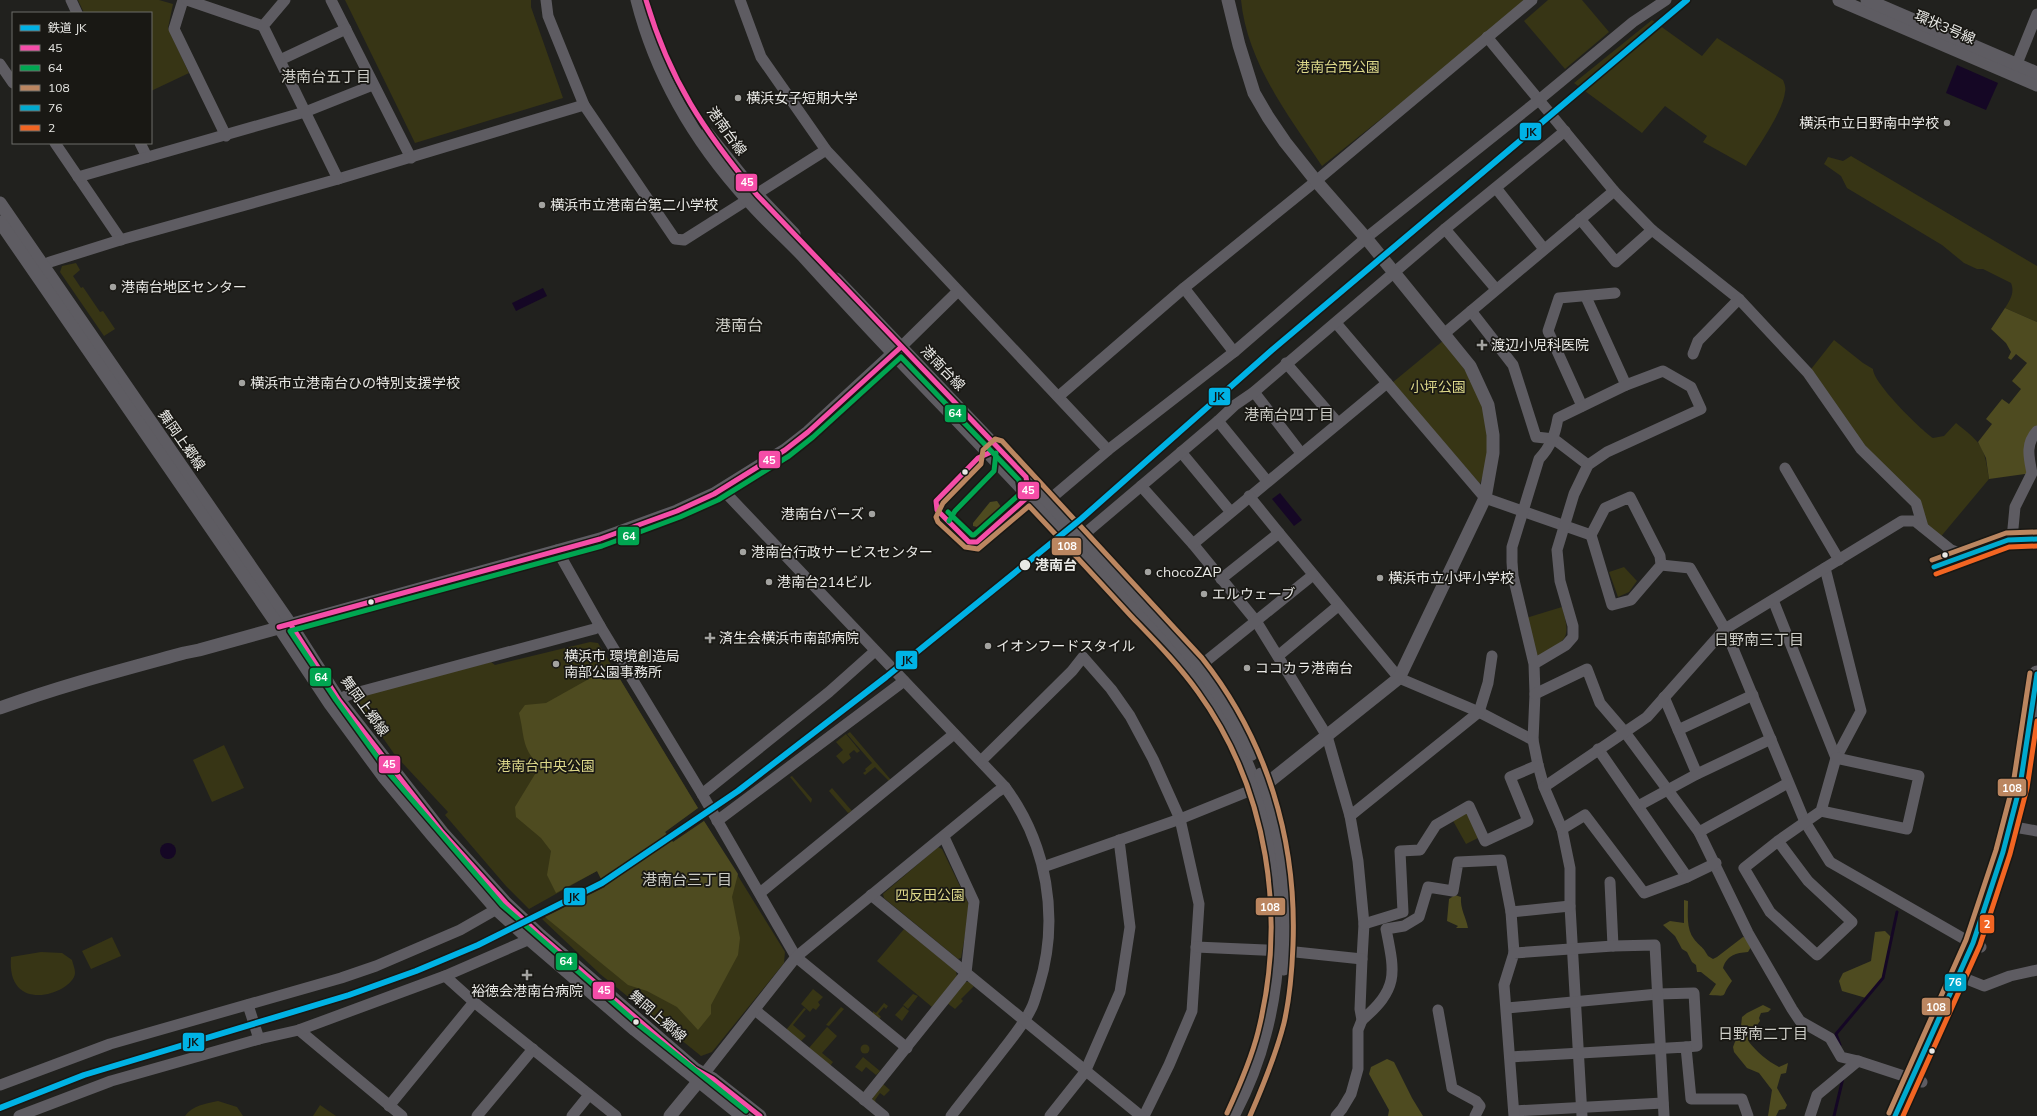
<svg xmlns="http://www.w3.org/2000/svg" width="2037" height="1116" viewBox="0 0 2037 1116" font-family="Mulish,'Noto Sans JP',sans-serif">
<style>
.green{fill:#373515}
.forest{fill:#4e4b20}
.water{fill:#150725}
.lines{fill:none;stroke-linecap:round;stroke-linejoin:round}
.stream{stroke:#150725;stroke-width:3}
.minor{stroke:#5e5c62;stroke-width:11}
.tertiary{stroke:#5e5c62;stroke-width:13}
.primary{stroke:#5f5d62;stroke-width:17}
.bus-1-casing{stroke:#191814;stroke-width:8}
.bus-2-casing{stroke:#191814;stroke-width:8}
.bus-3-casing{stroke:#191814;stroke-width:8}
.bus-4-casing{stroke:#191814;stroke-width:8}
.bus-5-casing{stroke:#191814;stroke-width:8}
.bus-1{stroke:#f54da8;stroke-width:5}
.bus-2{stroke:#00a651;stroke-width:5}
.bus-3{stroke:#bb8660;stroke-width:5}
.bus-4{stroke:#00a9ce;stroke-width:5}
.bus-5{stroke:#f26522;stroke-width:5}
.rail-1-casing{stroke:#191814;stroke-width:9}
.rail-1{stroke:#00b2e5;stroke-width:6}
.poi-dot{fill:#a3a3a0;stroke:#191814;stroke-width:1.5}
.bus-dot{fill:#e9e9e6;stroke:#191814;stroke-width:1.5}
.labels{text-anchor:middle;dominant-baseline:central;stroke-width:3.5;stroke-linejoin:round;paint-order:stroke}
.street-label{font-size:14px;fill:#e9e9e6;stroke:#191814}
.park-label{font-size:14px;fill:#dcd789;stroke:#191814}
.poi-label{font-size:14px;fill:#e9e9e6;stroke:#191814;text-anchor:start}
.stop-label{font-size:14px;font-weight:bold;fill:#e9e9e6;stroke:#191814;text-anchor:start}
.neighbourhood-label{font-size:15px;fill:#cdcdc7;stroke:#191814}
.quarter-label{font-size:16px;fill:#cdcdc7;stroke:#191814}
.line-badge{stroke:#191814;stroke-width:1.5}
.badge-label{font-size:11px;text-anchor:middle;font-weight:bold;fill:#fff}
.pale-badge-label{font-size:11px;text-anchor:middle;font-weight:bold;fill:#111}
</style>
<rect width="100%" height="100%" fill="#21211e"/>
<g class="green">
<path d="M78 0H159L173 4 168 28 189 73 151 91V13H84Z"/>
<path d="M345 0H531V7L563 98 415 143Z"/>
<path d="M1241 0H1530L1322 166C1288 115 1247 62 1241 0Z"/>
<path d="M1548 0H1582L1609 32 1565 69 1524 21Z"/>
<path d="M1652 20 1702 56 1717 38 1783 80C1785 85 1786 88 1785 92 1783 112 1757 148 1746 166L1703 142 1707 136 1665 106 1642 133 1574 83Z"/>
<path d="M1851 156 2037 266V322L2005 308C2010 301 2015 292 2011 283L1983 269H1977L1964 263 1942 245 1847 188 1841 176 1824 164 1828 157 1843 161Z"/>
<path d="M76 263 80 270 73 276 81 288 83 287 100 312 103 311 115 329 104 336 60 272 62 266Z"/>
<path d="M1444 340C1478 384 1501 428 1480 484L1392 383Z"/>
<path d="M1834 340 1863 363 1873 369C1873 383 1921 430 1933 438L1944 436 1956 423C1982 444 1984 445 1989 479L1938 540 1923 527 1916 503 1868 456 1808 373Z"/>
<path d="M1624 567 1637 581 1629 592 1618 597 1609 572Z"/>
<path d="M1562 607C1572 640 1566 640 1539 656L1536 654 1526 618Z"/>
<path d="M590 642 598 643 698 808 665 832 673 842 704 821 785 952 784 963 712 1052 701 1056 600 974 542 919 605 887 597 871 529 909 506 886 445 815 448 812 395 755 359 704 363 695 491 662 495 665Z"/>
<path d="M850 732 891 780 889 781 875 767 865 775 863 773 866 771 865 769 872 763 847 734Z"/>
<path d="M846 734 860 751 857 753 854 750 849 754 851 758 843 764 836 756 843 750 836 742Z"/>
<path d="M224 745 244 788 212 802 193 760Z"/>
<path d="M792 776 812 799 811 803 790 777Z"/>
<path d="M832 788 852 811 848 813 829 791Z"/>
<path d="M1468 810 1480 837 1466 844 1452 819Z"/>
<path d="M938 847 942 849 970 907 961 958 958 959 884 898 883 894Z"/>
<path d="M904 929 956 971 957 977 932 1007 877 961Z"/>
<path d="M112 937 121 956 91 969 82 951Z"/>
<path d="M41 952 62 953 72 960C73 964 75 969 75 973 74 993 6 1017 11 957Z"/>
<path d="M965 982H969L974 986 961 999 963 1001 955 1009 947 1003Z"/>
<path d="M813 989 823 997 818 1002 820 1005 816 1010 813 1008 810 1012 801 1004Z"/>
<path d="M913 994 918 996 908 1009 903 1005Z"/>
<path d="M884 1003 888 1006 886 1009 884 1007 878 1014 881 1017 879 1019 873 1014V1011L876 1013Z"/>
<path d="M903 1006 909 1011 902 1021 895 1015Z"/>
<path d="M841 1007 844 1009 829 1026 826 1025Z"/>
<path d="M804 1008 806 1009 793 1025 806 1036 800 1042 786 1030Z"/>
<path d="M827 1027 837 1036 822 1053 833 1062 830 1066 809 1048Z"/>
<circle cx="865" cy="1049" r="4.5"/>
<path d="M863 1057 880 1071 876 1075 866 1067 862 1072 855 1067Z"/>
<path d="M883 1084 890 1090 884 1096 880 1093 875 1100 877 1105 872 1100 873 1096Z"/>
<path d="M218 1101 237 1107 243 1116H185C193 1105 205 1104 218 1101Z"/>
<path d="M320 1105 336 1116H313Z"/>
</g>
<g class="forest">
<path d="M2005 308 2037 322V431L2035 433 2032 473 1989 479 1986 458 1978 442 1992 424 1986 419 2002 399 2009 404 2021 389 2012 381 2027 363 2016 354 2011 360 2008 358 2011 352 2006 343 1991 329Z"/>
<path d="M997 501 1001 507 1000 512 977 527 973 526V523L990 502Z"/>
<path d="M612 666 698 808 665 832 673 842 704 821 738 874 732 897 740 938 738 955 711 1005V1014L698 1030 677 1007 647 991 628 985 545 917 605 887 597 871 556 893 547 875 551 851 541 838 516 817 515 807 540 766C521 748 525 737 519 713L525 705 546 703Z"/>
<path d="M1455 895 1461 897C1460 909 1466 917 1468 928H1456L1458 926 1447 921 1449 899Z"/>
<path d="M1684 900 1688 901C1688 913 1686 929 1694 939 1700 947 1702 945 1708 956L1713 959 1717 957 1743 937 1747 938 1751 947 1748 952C1736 953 1727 955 1723 968L1732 981C1719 998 1731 996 1709 995L1716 984 1701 972H1697L1696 965 1692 962 1687 952 1682 949 1675 936 1663 925 1670 921 1684 923Z"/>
<path d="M1885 931 1891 937 1883 978 1866 998 1842 991 1839 981 1843 973 1871 961 1875 932Z"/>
<path d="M1763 1005 1771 1009 1768 1012 1761 1013 1759 1018 1760 1021 1752 1032 1749 1042C1757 1052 1767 1061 1779 1067L1788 1063 1786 1073 1781 1074 1777 1088 1787 1105 1785 1109 1779 1110 1776 1116H1768L1772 1090 1759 1073 1747 1068 1734 1052 1733 1047 1741 1026 1742 1017 1747 1013Z"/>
<path d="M1387 1059 1394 1062 1412 1098 1423 1116H1388L1389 1110 1369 1074 1371 1067Z"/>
</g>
<g class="water">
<path d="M1957 65 1998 83 1986 110 1946 93Z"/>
<path d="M543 288 547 296 516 311 512 303Z"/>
<path d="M1280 493 1302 520 1294 526 1272 499Z"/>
<circle cx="168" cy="851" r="8"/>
</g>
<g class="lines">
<g class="stream">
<path d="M1840 1045 1836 1034 1883 978 1897 912"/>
<path d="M1834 1116 1843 1078"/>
</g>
<g class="minor">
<path d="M71 0 77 13"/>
<path d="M183 0 174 29 226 136"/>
<path d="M187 0 263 26"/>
<path d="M331 0 411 158"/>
<path d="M740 0 761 57 826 150 1108 450"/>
<path d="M1487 37 1614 191 1652 230 1739 299 1808 373 1861 449 1916 503 1923 527"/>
<path d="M280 60 346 29"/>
<path d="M0 64 13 83"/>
<path d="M2014 71 2037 14"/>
<path d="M584 105 675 239 684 240 826 150"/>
<path d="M55 143 121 240"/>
<path d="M140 143 147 157"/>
<path d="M78 177 305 112 373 85"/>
<path d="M338 179 584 105 548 16 546 0"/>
<path d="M1496 188 1544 249"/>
<path d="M1580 219 1616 262 1652 230"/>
<path d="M1445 229 1496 289"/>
<path d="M36 269 50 262 120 240 338 179 263 26 285 0"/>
<path d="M1184 288 1234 352"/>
<path d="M1586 297 1626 385"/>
<path d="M1471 311 1513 365 1536 437 1554 439 1588 465"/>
<path d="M1336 323 1387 383"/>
<path d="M1445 333 1614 191"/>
<path d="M901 347 958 291"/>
<path d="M1693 354 1698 341 1739 299"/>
<path d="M1286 363 1338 423"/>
<path d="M1254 392 1301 453"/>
<path d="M1059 396 1184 288 1316 181 1532 0"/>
<path d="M1582 406 1548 331 1559 298 1615 293"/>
<path d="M1218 421 1267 481"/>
<path d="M1181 452 1230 511"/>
<path d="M1785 468 1839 560"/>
<path d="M1141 486 1193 544 1256 621 1327 736 1350 816 1358 861 1364 924 1362 959"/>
<path d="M722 489 1005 787C1047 844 1060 918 1039 986 1036 994 1035 1002 1031 1009 1024 1024 1012 1038 1002 1051 985 1073 968 1094 951 1116"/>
<path d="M1630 497 1660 556 1661 565 1631 600 1612 605 1591 535 1605 508Z"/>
<path d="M1042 506 1108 450 1234 352 1366 238 1540 99 1633 22 1666 0"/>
<path d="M1279 533 1399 678 1479 712 1533 740"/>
<path d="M2012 539 2015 507 2032 473C2029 458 2025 444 2037 431"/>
<path d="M1075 542 1218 421 1235 405 1254 392 1445 229 1565 131"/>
<path d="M1193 544 1387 383 1485 498 1591 535"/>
<path d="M557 550 600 626 702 794 796 957 907 1048"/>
<path d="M1661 565 1690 568 1725 629 1805 822 1830 862 1966 940 1981 947"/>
<path d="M1825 568 1861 711 1836 758"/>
<path d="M1221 579 1279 533 1249 496"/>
<path d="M1773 600 1836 758"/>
<path d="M1278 656 1338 606"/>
<path d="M1534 664 1566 645 1573 637V626L1560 581 1557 550 1574 494 1588 465 1607 452 1701 409 1691 387 1663 371 1626 385 1558 418C1555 435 1551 446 1539 459L1512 547V562L1513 576 1534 664 1535 694 1533 740 1538 765 1544 787 1562 829 1570 868V906L1582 1116"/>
<path d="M1200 666 1313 575"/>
<path d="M1535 694 1587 669 1600 703 1624 731 1699 832 1748 933 1792 1009 1800 1021 1830 1038 1841 1057 1858 1061 1922 1082"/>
<path d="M1664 697 1697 774"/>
<path d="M332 703 348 695 594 629 600 626"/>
<path d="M1678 730 1753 695"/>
<path d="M1598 749 1687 877"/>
<path d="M981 761 1072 671 1083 657 1111 689 1130 716 1153 759 1180 819 1199 904 1192 1011 1169 1065 1144 1116"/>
<path d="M1544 787 1647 717 1725 629 1902 521H1915L1951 550 1965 555 2008 540 2037 539"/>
<path d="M702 794 829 692 875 651"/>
<path d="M1638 806 1697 774 1771 739"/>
<path d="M1350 816 1479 712 1488 683 1492 656"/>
<path d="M717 821 904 681"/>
<path d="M2020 828 2037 831"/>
<path d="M1562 829 1585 815 1644 893 1687 877 1716 863"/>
<path d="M1699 832 1788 783"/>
<path d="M1778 841 1808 881 1852 922 1817 955 1770 912 1744 868 1778 841 1821 811 1836 758 1919 776 1907 829 1821 811"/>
<path d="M1043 867 1180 819 1264 785"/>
<path d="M1610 882 1613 946"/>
<path d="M760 893 954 734"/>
<path d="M871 895 1141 1116"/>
<path d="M1511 912 1570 906"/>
<path d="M1364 924 1403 912 1400 851 1420 850 1436 825 1469 806 1485 841 1528 821 1510 777 1538 765"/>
<path d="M1196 947 1286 951 1362 959 1360 1009 1362 1020 1358 1030V1069L1351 1094 1342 1109 1336 1116"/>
<path d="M445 976 474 1002 616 1116"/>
<path d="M1959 976 1984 986 2010 976 2037 970"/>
<path d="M248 1005 259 1039"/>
<path d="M1507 1008 1658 994 1694 993 1697 1046 1686 1047"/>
<path d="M755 1010 884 1116"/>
<path d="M1438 1010 1452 1088 1476 1101 1480 1106 1475 1116"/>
<path d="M1362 1020C1399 988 1395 974 1386 929L1404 926 1419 917 1428 887 1453 891 1458 862 1501 860 1511 912 1514 953"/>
<path d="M299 1030 402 1116"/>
<path d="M1510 1057 1686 1047 1691 1099H1742L1748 1116"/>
<path d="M700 1079 796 957 997 792 1005 787"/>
<path d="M0 1085 110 1044 341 978 376 966 460 930 502 906"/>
<path d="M864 1100 966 973 974 902 944 837"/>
<path d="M389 1106 474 1002"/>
<path d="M1514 1111 1663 1103"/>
<path d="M19 1116 111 1081 259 1039 299 1030 445 976 537 936"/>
<path d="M477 1116 533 1049"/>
<path d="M572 1116 589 1095"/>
<path d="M1050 1116 1085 1072 1120 992 1130 927 1119 840"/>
<path d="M1514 1116 1504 985 1514 953 1613 946 1655 945 1664 1116"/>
<path d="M1810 1116 1817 1095 1858 1061"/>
</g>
<g class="tertiary">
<path d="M637 0C656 75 696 143 748 200 765 220 785 237 803 256 852 310 902 363 952 415 1031 497 1107 581 1185 663 1212 696 1236 734 1251 774 1292 883 1288 1013 1233 1116"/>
<path d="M1228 0 1239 45 1254 93 1268 117 1285 142 1316 181 1366 238 1470 366 1488 405 1493 435V453L1485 498 1399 678 1265 785"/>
<path d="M1839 0 2037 85"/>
<path d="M1867 0 2037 73"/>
<path d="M707 133 757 195 794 234"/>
<path d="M0 203 291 625 339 700 442 832 506 903 540 935 695 1069 713 1079 760 1116"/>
<path d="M0 222 279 627 330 704 383 776 432 835 497 910 530 940 635 1030 742 1116"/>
<path d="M836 279C917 364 999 449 1080 535 1144 604 1213 667 1252 754"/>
<path d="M0 708C60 686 122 670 184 653L199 650 600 539 677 511 714 494 785 450 808 432 899 348"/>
<path d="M1261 774C1284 836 1291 904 1284 969"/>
<path d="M670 1116 698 1082"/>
</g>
<path class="primary" d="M1895 1116 1973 943 2003 852 2020 786 2037 674"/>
<defs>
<g id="bus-1">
<path d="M646 0C670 81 704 131 757 195L1026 477 1029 496 977 542H969L937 510 936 501 978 458 989 453"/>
<path d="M291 625 339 700 442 832 506 903 540 935 695 1069 713 1079 760 1116"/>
<path d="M279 627 600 539 677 511 714 494 785 450 808 432 901 347"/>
</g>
<g id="bus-2">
<path d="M949 521 955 511 994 471 996 453"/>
<path d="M746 1111 639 1025 502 905 388 772 336 700 290 631 602 546 680 517 718 500 789 456 813 437 901 357 1019 480 1021 493 974 535H972L948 512"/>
</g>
<g id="bus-3">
<path d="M1932 560 2006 533 2037 532"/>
<path d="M1227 1113C1239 1087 1251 1060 1258 1032 1287 917 1268 789 1198 692 1178 664 1154 640 1131 616 1097 579 1063 542 1029 506L978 549 965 547 938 522 936 517 943 503 981 464 983 450 995 439 1002 441 1202 658C1267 740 1297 840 1293 945 1292 971 1290 997 1284 1023 1276 1055 1263 1086 1250 1116"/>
<path d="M1889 1113 1966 940 1996 850 2013 785 2030 673"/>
</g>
<g id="bus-4">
<path d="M1934 567 2008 540 2037 539"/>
<path d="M1895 1116 1973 943 2003 852 2020 786 2037 674"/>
</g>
<g id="bus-5">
<path d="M1936 574 2009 547 2037 546"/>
<path d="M1903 1116 1980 945 2010 854 2027 788 2037 721"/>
</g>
</defs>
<use href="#bus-1" class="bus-1-casing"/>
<use href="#bus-2" class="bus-2-casing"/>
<use href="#bus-3" class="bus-3-casing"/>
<use href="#bus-4" class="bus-4-casing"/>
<use href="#bus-5" class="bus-5-casing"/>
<use href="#bus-1" class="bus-1"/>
<use href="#bus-2" class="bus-2"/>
<use href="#bus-3" class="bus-3"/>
<use href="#bus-4" class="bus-4"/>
<use href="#bus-5" class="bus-5"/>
<defs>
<path id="rail-1" d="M0 1108 84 1075 349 995 416 971 478 945 602 883 738 791 886 677 1081 519 1272 350 1687 0"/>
</defs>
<use href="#rail-1" class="rail-1-casing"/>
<use href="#rail-1" class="rail-1"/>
</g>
<g class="poi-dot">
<circle cx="738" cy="98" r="4"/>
<circle cx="1947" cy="123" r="4"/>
<circle cx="542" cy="205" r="4"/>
<circle cx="113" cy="287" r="4"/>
<path d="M1480 339h4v4h4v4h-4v4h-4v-4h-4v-4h4z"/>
<circle cx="242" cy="383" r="4"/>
<circle cx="872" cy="514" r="4"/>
<circle cx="743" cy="552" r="4"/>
<circle cx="1148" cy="572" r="4"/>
<circle cx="1380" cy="578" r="4"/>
<circle cx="769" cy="582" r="4"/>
<circle cx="1204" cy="594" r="4"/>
<path d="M708 632h4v4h4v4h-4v4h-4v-4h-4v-4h4z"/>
<circle cx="988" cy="646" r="4"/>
<circle cx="556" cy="664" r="4"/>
<circle cx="1247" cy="668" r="4"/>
<path d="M525 969h4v4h4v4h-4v4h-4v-4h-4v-4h4z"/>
</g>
<g class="bus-dot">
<circle cx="965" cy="472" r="3.5"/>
<circle cx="1945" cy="555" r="3.5"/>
<circle cx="1025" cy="565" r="6"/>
<circle cx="371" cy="602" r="3.5"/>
<circle cx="636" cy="1022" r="3.5"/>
<circle cx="1932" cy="1051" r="3.5"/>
</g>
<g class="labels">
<g class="street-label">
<text transform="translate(1945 27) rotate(23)">環状3号線</text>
<text transform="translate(727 131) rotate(54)">港南台線</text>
<text transform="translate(943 368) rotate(46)">港南台線</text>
<text transform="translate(182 440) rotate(55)">舞岡上郷線</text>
<text transform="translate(365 706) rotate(54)">舞岡上郷線</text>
<text transform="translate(658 1016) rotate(41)">舞岡上郷線</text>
</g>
<g class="park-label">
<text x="1338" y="67">港南台西公園</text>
<text x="1438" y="387">小坪公園</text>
<text x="546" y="766">港南台中央公園</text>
<text x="930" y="895">四反田公園</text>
</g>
<g class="poi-label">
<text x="746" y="98">横浜女子短期大学</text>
<text x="1939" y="123" text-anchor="end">横浜市立日野南中学校</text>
<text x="550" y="205">横浜市立港南台第二小学校</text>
<text x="121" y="287">港南台地区センター</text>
<text x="1491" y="345">渡辺小児科医院</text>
<text x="250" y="383">横浜市立港南台ひの特別支援学校</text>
<text x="864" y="514" text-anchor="end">港南台バーズ</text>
<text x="751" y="552">港南台行政サービスセンター</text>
<text x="1156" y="572">chocoZAP</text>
<text x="1388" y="578">横浜市立小坪小学校</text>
<text x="777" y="582">港南台214ビル</text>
<text x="1212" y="594">エルウェーブ</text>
<text x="719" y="638">済生会横浜市南部病院</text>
<text x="996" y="646">イオンフードスタイル</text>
<text x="564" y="656">横浜市 環境創造局<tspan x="564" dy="16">南部公園事務所</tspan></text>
<text x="1255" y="668">ココカラ港南台</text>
<text x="527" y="991" text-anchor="middle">裕徳会港南台病院</text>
</g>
<g class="stop-label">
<text x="1035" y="565">港南台</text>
</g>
<g class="neighbourhood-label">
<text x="326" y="76">港南台五丁目</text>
<text x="1289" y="414">港南台四丁目</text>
<text x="1759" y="639">日野南三丁目</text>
<text x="687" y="879">港南台三丁目</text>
<text x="1763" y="1033">日野南二丁目</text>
</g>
<g class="quarter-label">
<text x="739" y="325">港南台</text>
</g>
</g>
<g class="line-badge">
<rect x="1519" y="122" width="23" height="19" rx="4" fill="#00b2e5"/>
<rect x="735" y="173" width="23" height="19" rx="4" fill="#f54da8"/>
<rect x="1208" y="387" width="23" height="19" rx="4" fill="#00b2e5"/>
<rect x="944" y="404" width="23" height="19" rx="4" fill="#00a651"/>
<rect x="758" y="450" width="23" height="19" rx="4" fill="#f54da8"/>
<rect x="1017" y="481" width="23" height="19" rx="4" fill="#f54da8"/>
<rect x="617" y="526" width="23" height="20" rx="4" fill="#00a651"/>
<rect x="1051" y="537" width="31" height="19" rx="4" fill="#bb8660"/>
<rect x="895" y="650" width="23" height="20" rx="4" fill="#00b2e5"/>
<rect x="309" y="667" width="23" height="20" rx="4" fill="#00a651"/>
<rect x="378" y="755" width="23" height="19" rx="4" fill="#f54da8"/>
<rect x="1997" y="778" width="30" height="19" rx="4" fill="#bb8660"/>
<rect x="563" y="887" width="23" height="19" rx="4" fill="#00b2e5"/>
<rect x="1255" y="897" width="31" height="19" rx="4" fill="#bb8660"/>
<rect x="1979" y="914" width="16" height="20" rx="4" fill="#f26522"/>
<rect x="555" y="952" width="23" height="19" rx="4" fill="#00a651"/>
<rect x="1944" y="973" width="23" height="19" rx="4" fill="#00a9ce"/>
<rect x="592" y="981" width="23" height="19" rx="4" fill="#f54da8"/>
<rect x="1921" y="997" width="30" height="19" rx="4" fill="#bb8660"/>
<rect x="182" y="1032" width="23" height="20" rx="4" fill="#00b2e5"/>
</g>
<g class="badge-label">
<text x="747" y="186">45</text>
<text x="955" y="417">64</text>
<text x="769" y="464">45</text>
<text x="1028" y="494">45</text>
<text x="629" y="540">64</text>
<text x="1067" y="550">108</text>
<text x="321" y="681">64</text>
<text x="389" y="768">45</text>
<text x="2012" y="792">108</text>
<text x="1270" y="911">108</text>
<text x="1987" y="928">2</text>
<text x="566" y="965">64</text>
<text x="1955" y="986">76</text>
<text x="604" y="994">45</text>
<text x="1936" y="1011">108</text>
</g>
<g class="pale-badge-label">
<text x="1531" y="136">JK</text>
<text x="1219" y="400">JK</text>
<text x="907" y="664">JK</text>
<text x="574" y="901">JK</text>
<text x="193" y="1046">JK</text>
</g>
<rect x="12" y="12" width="140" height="132" fill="#191814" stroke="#6c6c68"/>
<rect x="20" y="25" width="20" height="6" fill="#00b2e5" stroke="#6c6c68"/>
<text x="48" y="32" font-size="12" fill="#e9e9e6">鉄道 JK</text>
<rect x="20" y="45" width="20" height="6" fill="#f54da8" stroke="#6c6c68"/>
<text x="48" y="52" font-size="12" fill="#e9e9e6">45</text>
<rect x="20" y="65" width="20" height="6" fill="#00a651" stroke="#6c6c68"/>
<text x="48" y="72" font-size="12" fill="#e9e9e6">64</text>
<rect x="20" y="85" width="20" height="6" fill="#bb8660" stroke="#6c6c68"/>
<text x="48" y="92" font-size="12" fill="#e9e9e6">108</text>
<rect x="20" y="105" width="20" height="6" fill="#00a9ce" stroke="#6c6c68"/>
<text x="48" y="112" font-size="12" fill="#e9e9e6">76</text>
<rect x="20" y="125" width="20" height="6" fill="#f26522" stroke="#6c6c68"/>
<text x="48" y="132" font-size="12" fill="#e9e9e6">2</text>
</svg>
